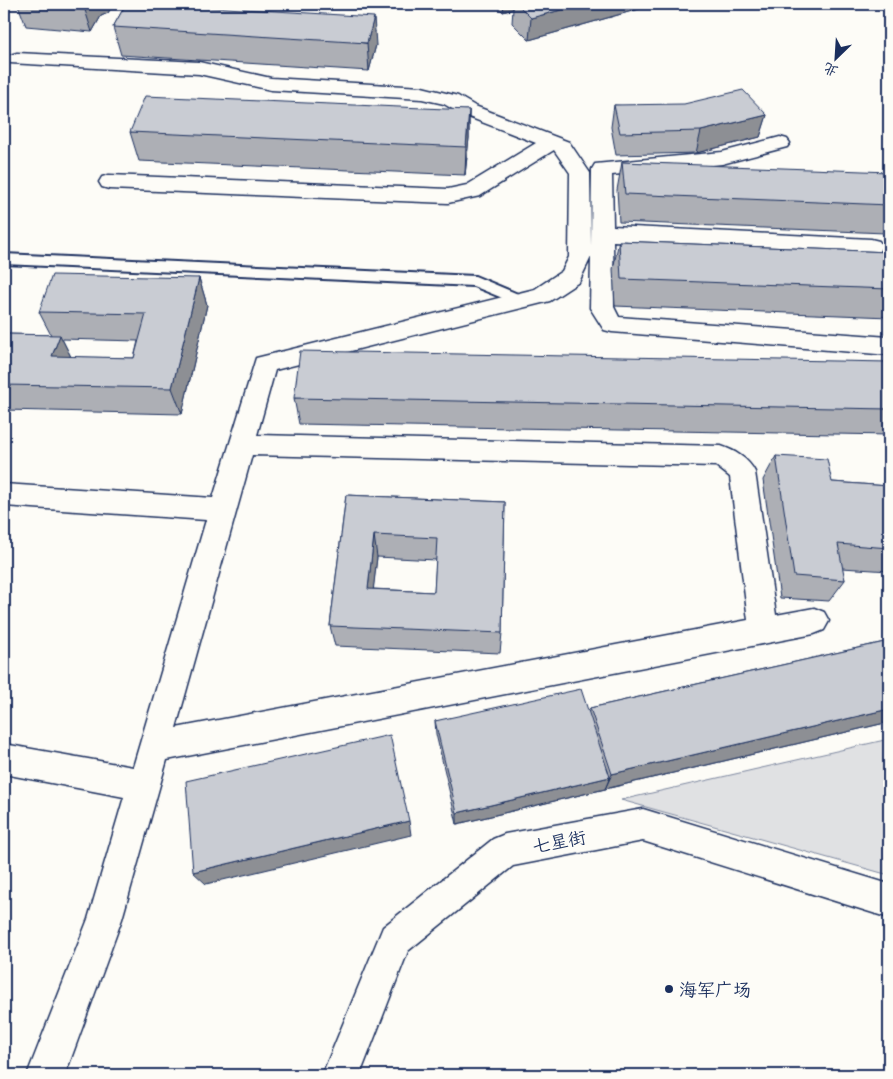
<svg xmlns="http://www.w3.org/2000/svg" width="893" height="1079" viewBox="0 0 893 1079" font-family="Mali,'LXGW WenKai TC',sans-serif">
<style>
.green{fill:#e0e1e3;stroke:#7e88a0}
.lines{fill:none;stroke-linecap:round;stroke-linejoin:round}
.service-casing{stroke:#1b2f5e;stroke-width:4}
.minor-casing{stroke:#1b2f5e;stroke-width:3}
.service{fill:#fdfcf7;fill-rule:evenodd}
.minor{fill:#fdfcf7;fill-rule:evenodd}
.wall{fill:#adafb5;stroke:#1b2f5e;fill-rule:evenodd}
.shaded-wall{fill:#8d8f94;stroke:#1b2f5e}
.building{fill:#c9ccd3;stroke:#1b2f5e;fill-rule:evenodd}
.poi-dot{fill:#1b2f5e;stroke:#fdfcf7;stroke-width:2}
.labels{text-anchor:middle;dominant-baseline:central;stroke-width:4;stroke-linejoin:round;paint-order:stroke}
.near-street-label{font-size:18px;fill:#1b2f5e;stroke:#fdfcf7}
.near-poi-label{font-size:18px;fill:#1b2f5e;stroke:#fdfcf7;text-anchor:start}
</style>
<rect width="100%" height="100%" fill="#fdfcf7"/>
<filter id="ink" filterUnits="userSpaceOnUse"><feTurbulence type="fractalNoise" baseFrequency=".02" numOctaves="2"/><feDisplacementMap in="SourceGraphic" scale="10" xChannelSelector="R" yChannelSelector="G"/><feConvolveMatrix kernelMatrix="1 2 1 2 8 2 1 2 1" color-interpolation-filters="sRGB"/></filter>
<g filter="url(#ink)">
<path class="green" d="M889 739V875L621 800Z"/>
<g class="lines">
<defs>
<path id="service" d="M4 254 475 276 525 297 527 300 525 303 520 305 473 286 4 264Z"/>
<g id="minor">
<path d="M17 53 199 62 271 78 422 87 458 96 475 106 569 142 590 173 591 246 592 169 595 164 722 152 780 137 787 139 790 143 787 147 722 164 612 175 613 226 871 239 879 241 882 246 879 251 871 253 613 241 614 307 619 317 632 318 889 337V355L612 332 604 330 590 308 591 257 579 282 550 301 275 370 257 435 721 446C734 450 749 459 755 472L776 615 814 608 824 612 829 621 824 630 814 634 167 760 122 919 65 1075H27L88 919 124 797 4 774V744L133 767 206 520 4 506V484L213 498 256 358 535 289 562 271 569 257 570 173 554 150 480 196 448 203 109 189 102 187 99 182 102 177 109 175 448 189 467 185 536 143 461 114 444 104 422 99 271 90 199 74 10 63 8 59 10 55ZM252 455 716 466 730 477 748 620 176 728Z"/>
<path d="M643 809 889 884V918L643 841 513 866 408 951 360 1075H322L383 927 493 839 505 834Z"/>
</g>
</defs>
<use href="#service" class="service-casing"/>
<use href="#minor" class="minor-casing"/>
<use href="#service" class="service"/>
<use href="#minor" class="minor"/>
</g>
<g class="wall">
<path d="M18 4H113L108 13 101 16 92 32 26 26 18 5Z"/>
<path d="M126 4 376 45 369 71 121 55 113 27Z"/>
<path d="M495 4H640L639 9 529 40 512 23 513 9 503 12Z"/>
<path d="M614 105 767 115 760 137 696 153 616 155 611 127Z"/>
<path d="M469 110V138L465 175 139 161 130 132Z"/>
<path d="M622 162 889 175V224L885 233 619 222 617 190Z"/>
<path d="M619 241 889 252V317L615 306 613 269Z"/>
<path d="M199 278 207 305 182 414 4 410V334L51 335 39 312ZM62 339 138 341 134 358 71 357Z"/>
<path d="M889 362V435L299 424 294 398Z"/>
<path d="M776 456 832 482 889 486V571L842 568 845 580 829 601 780 598 763 480Z"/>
<path d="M346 495 505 502 502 633 500 653 335 646 330 626ZM377 557 436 560 434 592 373 589Z"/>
<path d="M889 641V722L457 824 436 734 435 721 588 712 590 708Z"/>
</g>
<g class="shaded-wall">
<path d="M88 4H113L108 13 101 16 92 32 85 10Z"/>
<path d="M504 4H514L513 9 503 12Z"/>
<path d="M583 4H640L639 9 529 40 531 18Z"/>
<path d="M374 17 376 45 369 71 367 43Z"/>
<path d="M469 110V138L465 175 466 147Z"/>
<path d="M767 115 760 137 696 153 701 131Z"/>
<path d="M199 278 207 305 182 414 172 388Z"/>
<path d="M60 335 73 361 52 356Z"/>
<path d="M374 535 377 557 371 610 368 589Z"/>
<path d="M889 709V722L605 789 612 774Z"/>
<path d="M610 777 605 789 457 824V813Z"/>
<path d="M409 821 411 835 206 884 193 872Z"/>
</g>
<g class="building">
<path d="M18 4H88L85 10 18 5Z"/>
<path d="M126 4H160L374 17 367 43 113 27Z"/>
<path d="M517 4H583L531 18Z"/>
<path d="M743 90 767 115 701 131 620 133 614 105 684 104Z"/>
<path d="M145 96 469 110 466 147 130 132Z"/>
<path d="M622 162 889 172V205L625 194Z"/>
<path d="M619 241 889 252V289L621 279Z"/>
<path d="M52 275 199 278 172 388 4 385V334L60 335 52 356 134 358 146 314 39 312Z"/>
<path d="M300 351 889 362V409L294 398Z"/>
<path d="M776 456 827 459 832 482 889 486V548L838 544 845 580 794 576Z"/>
<path d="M346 495 505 502 502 633 330 626ZM374 535 437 538 434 592 368 589Z"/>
<path d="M889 641V709L612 774 590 708Z"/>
<path d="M581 689 610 777 457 813 435 721Z"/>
<path d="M390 735 409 821 193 872 186 781Z"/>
</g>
</g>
<circle class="poi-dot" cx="669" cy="989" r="5"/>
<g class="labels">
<g class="near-street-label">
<text transform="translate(559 841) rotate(-11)">七星街</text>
</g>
<g class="near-poi-label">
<text x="679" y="989">海军广场</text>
</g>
</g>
<rect width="893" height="1079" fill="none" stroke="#fdfcf7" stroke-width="20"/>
<rect x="10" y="10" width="873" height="1059" fill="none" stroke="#1b2f5e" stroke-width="2" filter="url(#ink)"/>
<g transform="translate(836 58) rotate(205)" stroke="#fdfcf7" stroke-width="4" paint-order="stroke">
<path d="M0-4L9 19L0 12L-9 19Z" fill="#1b2f5e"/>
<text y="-8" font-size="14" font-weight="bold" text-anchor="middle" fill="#1b2f5e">北</text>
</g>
</svg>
